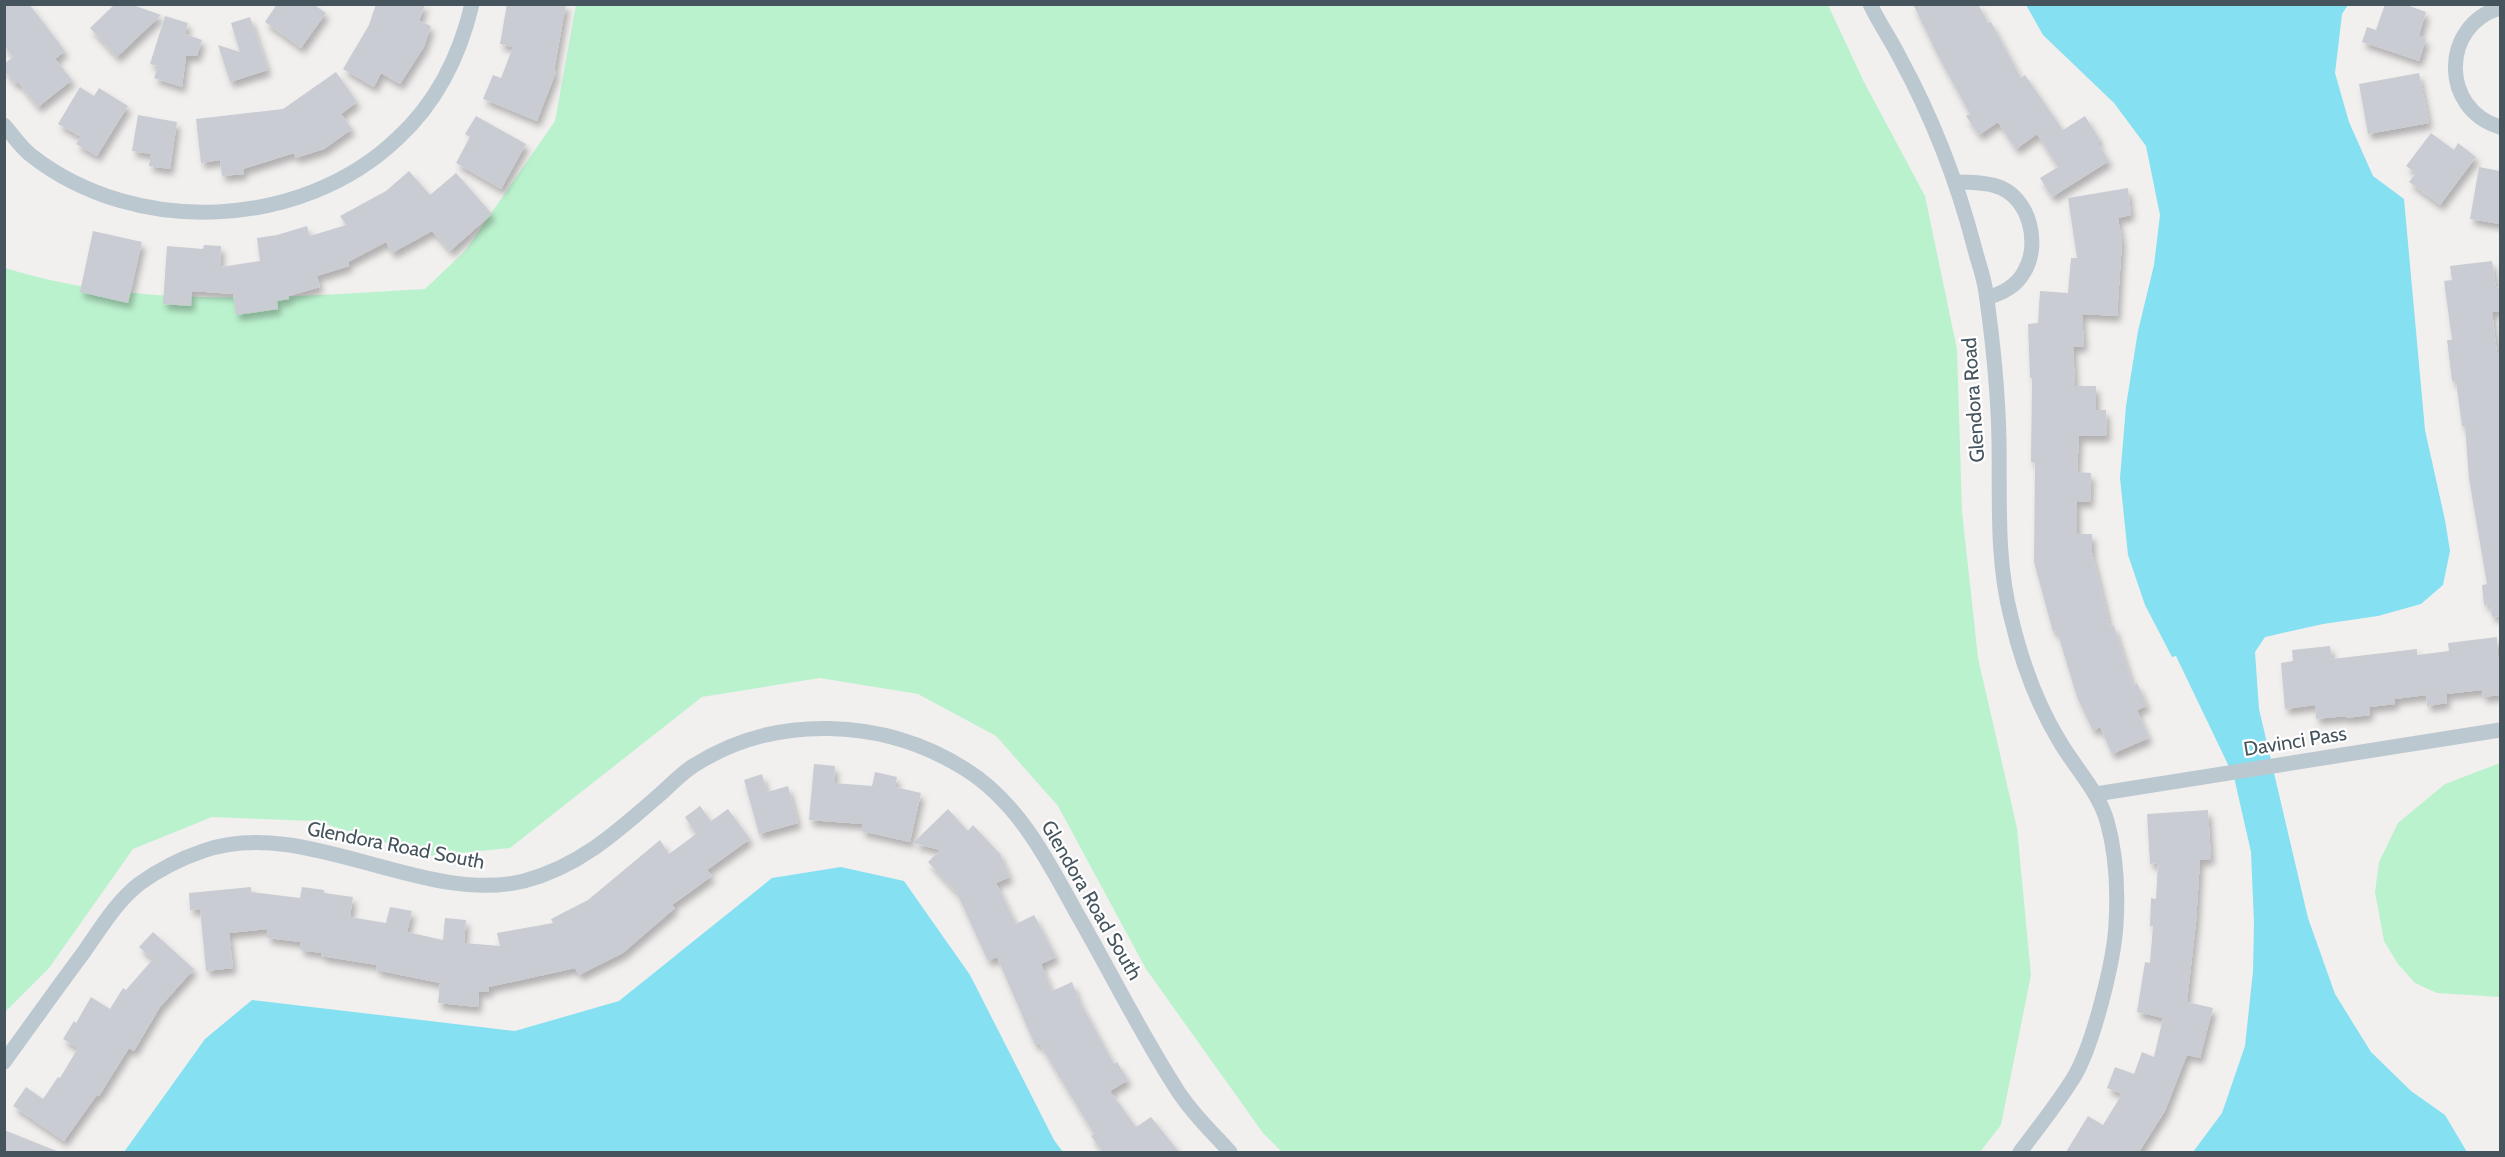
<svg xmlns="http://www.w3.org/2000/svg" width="2505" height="1157" viewBox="0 0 2505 1157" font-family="Cabin,sans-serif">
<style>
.green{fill:#bbf2ce}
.water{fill:#85e0f2}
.building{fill:#c9ccd2;filter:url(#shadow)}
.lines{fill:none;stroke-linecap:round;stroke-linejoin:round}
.minor{stroke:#bcc8cf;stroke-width:15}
.labels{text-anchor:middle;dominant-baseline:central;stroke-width:4.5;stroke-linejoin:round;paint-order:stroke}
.street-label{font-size:20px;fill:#46545e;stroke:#fff}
</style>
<defs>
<filter id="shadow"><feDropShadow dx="3.5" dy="6" stdDeviation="3" flood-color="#0004"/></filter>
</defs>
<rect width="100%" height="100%" fill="#f2efef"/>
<g class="green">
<path d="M576 5H1828L1864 82 1925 196 1957 349 1962 511 1978 658 2017 828 2031 975 2001 1125 1980 1152H1282L1263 1133 1146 969 1058 806 996 736 918 694 820 678 702 697 510 848 431 856 315 821 212 817 133 849 49 968 5 1012V268C141 310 284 297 425 289L465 251 555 121Z"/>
<path d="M2500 763V997L2437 993 2415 983 2398 964 2384 941 2375 892 2379 862 2398 823 2445 784Z"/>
</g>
<g class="water">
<path d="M2026 5H2348L2342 14 2335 73 2349 122 2373 176 2404 199 2425 430 2445 520 2450 551 2443 585 2421 604 2378 616 2323 624 2265 637 2255 652 2259 709 2308 918 2335 994 2371 1052 2411 1091 2445 1115 2467 1152H2193L2222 1113 2245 1046 2253 971 2254 923 2251 852 2234 777 2176 656 2172 657 2145 605 2128 555 2120 478 2126 406 2138 331 2154 265 2160 215 2146 146 2114 103 2043 35Z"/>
<path d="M841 867 904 881 970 975 1054 1140 1063 1152H124L205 1039 252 1000 515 1031 619 1001 772 878Z"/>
</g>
<g class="building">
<path d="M4 4H29L65 51 55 59 72 80 38 107 18 82 15 84 4 70V64L13 57 4 45Z"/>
<path d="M115 4H130L161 15 117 57 90 28Z"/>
<path d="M277 4H313L326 13 301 48 265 22Z"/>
<path d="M376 4H425L419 21 431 26 424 47 400 84 381 73 374 87 343 69 369 25Z"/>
<path d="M507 4H566L554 71 556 72 537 121 483 99 493 75 501 78 513 47 500 44Z"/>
<path d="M1913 4H1978L1988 23 1991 22 2021 78 2025 75 2063 130 2085 116 2100 140 2097 142 2109 161 2052 197 2040 178 2058 167 2037 134 2016 149 1998 122 1979 135 1966 116 1970 114 1936 52Z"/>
<path d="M2385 4H2404L2426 12 2419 36 2426 39 2419 61 2362 42 2367 27 2376 30Z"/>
<path d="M165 16 188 23 185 34 202 40 197 56H186L182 87 154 78 158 66 150 64Z"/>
<path d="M250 17 268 70 230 82 218 45 240 52 231 23Z"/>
<path d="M336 72 357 102 341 114 352 129 324 149 296 158 294 153 243 169 244 174 222 176 220 160 201 163 196 119 283 109Z"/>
<path d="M2419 73 2429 123 2368 134 2359 84Z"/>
<path d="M80 87 94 96 99 88 128 106 97 156 76 144 81 137 58 124Z"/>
<path d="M138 115 177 122 170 169 149 166 151 154 132 151Z"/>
<path d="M476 116 526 144 501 189 456 163 470 137 465 134Z"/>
<path d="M2431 133 2454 150 2458 143 2476 157 2440 205 2409 182 2416 173 2406 166Z"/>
<path d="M2479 167 2500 171V224L2470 219Z"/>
<path d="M409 171 430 195 456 173 492 214 450 251 432 231 392 253 386 242 348 262 349 266 317 276 320 287 289 296V299L277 301 278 309 236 315 233 294 192 291 191 306 163 304 167 246 203 249 204 245 221 246 220 267 260 261 257 238 277 235 307 226 310 236 346 225 340 216 386 191Z"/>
<path d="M2128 188 2131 215 2118 218 2122 241 2117 316 2082 314 2084 346 2073 347 2075 386H2096V410H2106L2107 436H2079L2077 472 2091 473 2090 502 2077 501V534H2092V553L2110 627 2114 626 2133 685 2137 683 2147 706 2137 710 2149 738 2112 754 2100 727 2093 731 2077 697 2057 631 2053 632 2034 562 2035 462H2031L2032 378H2030L2028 324 2038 323 2040 291 2068 293 2071 258H2077L2068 198Z"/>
<path d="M93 231 142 242 128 303 80 292Z"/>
<path d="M2492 261 2496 288 2500 287V311L2492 312 2497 353 2500 352V616L2492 617 2490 604 2484 605 2482 585 2487 584 2469 479 2465 426H2462L2456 381H2452L2447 340H2452L2444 281 2452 280 2450 266Z"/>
<path d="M2497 637 2500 695 2483 697 2482 690 2446 694 2447 703 2427 706 2426 695 2395 699V704L2369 707 2370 715 2346 718V716L2316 719 2315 705 2285 709 2281 663 2293 661 2292 650 2330 646 2332 659 2417 649V655L2449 651 2448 643Z"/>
<path d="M814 764 835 766 834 783 872 786 875 772 897 777 895 787 921 793 910 842 861 831 863 824 809 820Z"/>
<path d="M762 774 767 792 788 786 798 823 759 834 744 780Z"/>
<path d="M700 806 711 821 728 809 750 839 707 870 712 876 672 905 675 908 623 953 579 975 575 968 489 987V992L479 991 478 1007 438 1003 440 983 376 970 377 965 321 956 322 953 300 950 301 942 267 938 268 929 229 933 233 968 206 971 200 909 190 910 189 893 251 887V892L300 898 302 887 324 890V893L353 897 350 917 386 923 390 907 412 911 407 932 443 940 445 918 466 920 464 943 500 946 497 933 553 923 551 919 588 900 660 840 669 854 696 834 685 817Z"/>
<path d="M948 809 968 831 973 825 1000 854 1010 877 996 883 1016 924 1034 915 1056 957 1041 964 1052 991 1072 982 1079 1000 1114 1064 1117 1062 1128 1080 1110 1091 1136 1127 1151 1117 1179 1152H1103L1091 1136 1094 1134 1039 1043 1035 1045 997 957 988 961 957 893 928 862 940 850 913 843Z"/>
<path d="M2208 810 2211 859 2200 860 2196 922 2187 1002 2213 1008 2200 1058 2187 1055 2165 1111 2139 1152H2066L2088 1116 2103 1125 2122 1094 2107 1088 2115 1067 2134 1074 2142 1052 2154 1057 2163 1018 2137 1012 2145 962 2150 963 2153 926H2150L2151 898 2156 899 2158 863 2150 864 2147 814Z"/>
<path d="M153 932 194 969 160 1007 134 1051 129 1048 99 1096 97 1095 64 1141 13 1106 26 1087 43 1099 58 1077 60 1078 78 1048 63 1039 74 1021 76 1023 91 997 110 1009 123 988 126 990 153 959 139 947Z"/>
<path d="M4 1130 59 1152H4Z"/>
</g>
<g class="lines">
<g class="minor">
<path d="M1870 4C1879 23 1891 40 1900 58 1932 117 1957 181 1974 246 1978 262 1984 277 1986 293 1993 342 1998 391 1999 440 2000 499 1996 559 2011 617 2021 660 2037 704 2060 742 2076 769 2098 791 2107 821 2116 853 2118 891 2116 924 2114 962 2093 1045 2074 1077 2058 1103 2038 1128 2020 1152"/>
<path d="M2500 8C2441 25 2440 109 2500 127"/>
<path d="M4 125C13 135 21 148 32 156 136 237 302 230 398 138 437 102 460 55 472 4"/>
<path d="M1955 182C1968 182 1983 182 1996 186 2030 196 2041 245 2024 272 2016 287 2002 293 1987 298"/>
<path d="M2096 794 2500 730"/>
<path d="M4 1062C31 1025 57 988 84 952 100 929 117 901 139 884 157 871 182 858 203 851 304 815 423 906 524 881 578 867 616 833 657 797 669 787 680 774 693 766 775 713 884 718 965 769 1018 802 1047 859 1076 912 1109 969 1139 1030 1174 1085 1189 1110 1211 1131 1230 1152"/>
</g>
</g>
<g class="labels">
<g class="street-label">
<text transform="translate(1973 400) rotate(-94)">Glendora Road</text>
<text transform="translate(2295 741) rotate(-9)">Davinci Pass</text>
<text transform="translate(396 845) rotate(11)">Glendora Road South</text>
<text transform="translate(1092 900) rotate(60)">Glendora Road South</text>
</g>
</g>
<rect width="2505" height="1157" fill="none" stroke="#46545e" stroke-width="12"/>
</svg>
